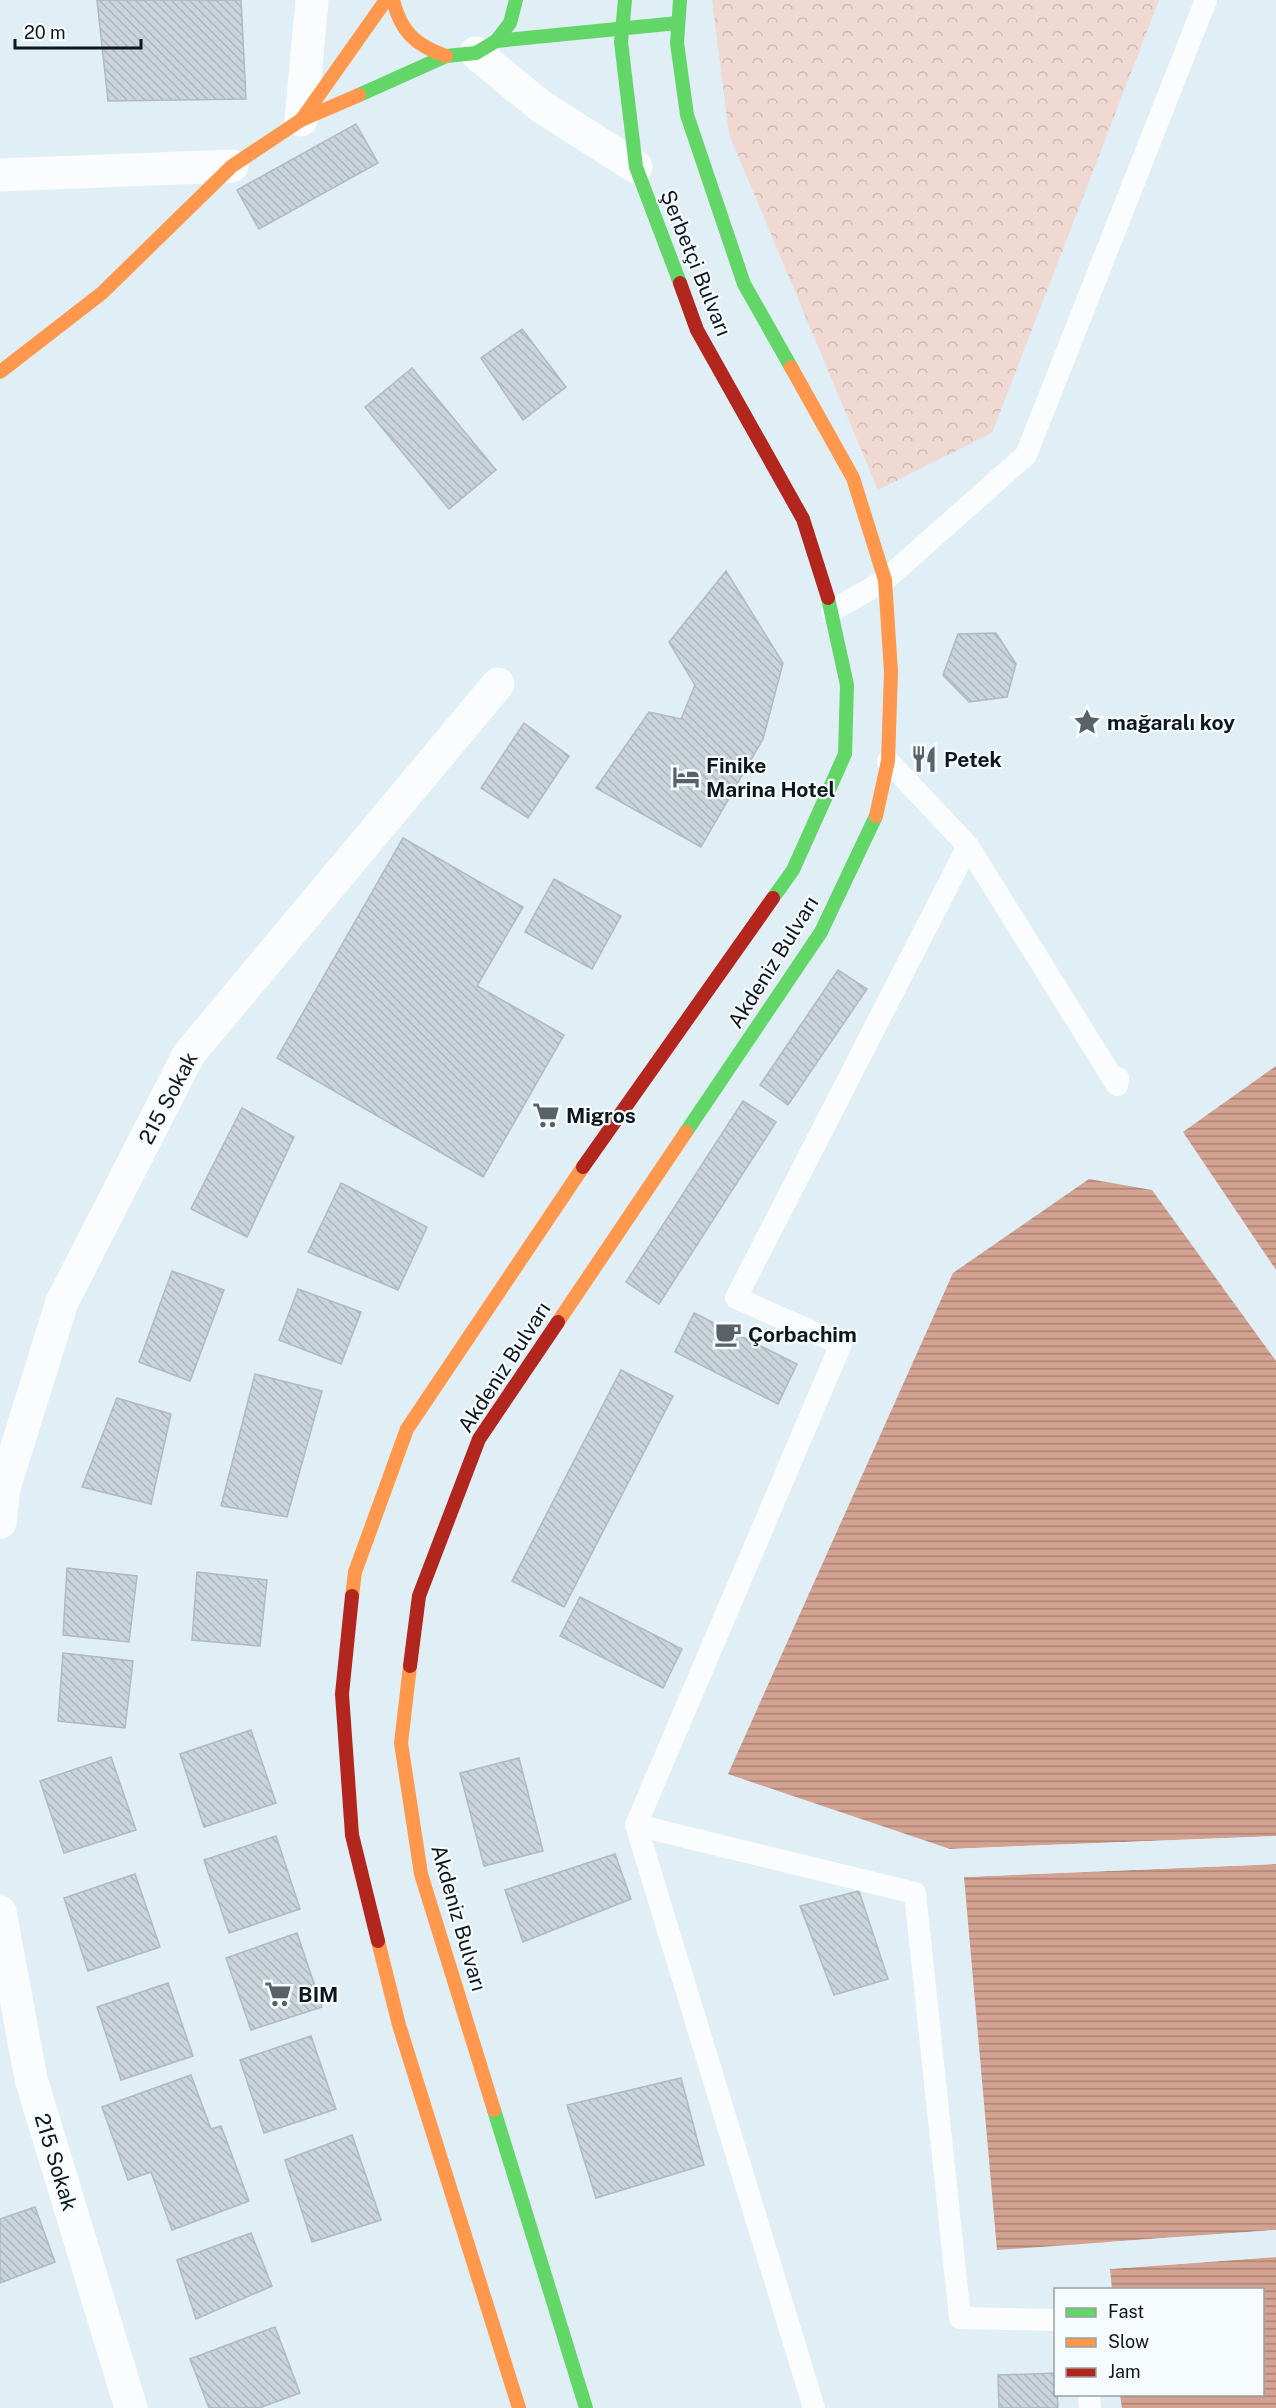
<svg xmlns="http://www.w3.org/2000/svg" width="1276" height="2408" viewBox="0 0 1276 2408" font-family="'Public Sans',sans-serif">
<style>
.park{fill:url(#park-crowns)}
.water{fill:url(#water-rules)}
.pier{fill:#e0eef5}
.building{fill:url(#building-back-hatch);stroke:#b0bac0;stroke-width:1.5}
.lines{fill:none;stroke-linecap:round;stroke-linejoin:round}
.lane{stroke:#fafcfe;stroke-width:22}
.street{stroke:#fafcfe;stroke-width:33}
.fast{stroke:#63d668;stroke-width:14}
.slow{stroke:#ff974d;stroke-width:14}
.jam{stroke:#b3261e;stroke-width:14}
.labels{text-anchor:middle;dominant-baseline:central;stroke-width:4.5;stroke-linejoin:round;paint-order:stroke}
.street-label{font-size:21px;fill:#0e171c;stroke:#f6fbfe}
.poi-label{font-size:21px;font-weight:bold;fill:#0e171c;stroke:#f6fbfe;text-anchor:start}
</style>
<defs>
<pattern id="park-crowns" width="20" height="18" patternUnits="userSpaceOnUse" patternTransform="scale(1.5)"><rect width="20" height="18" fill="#f0d9d2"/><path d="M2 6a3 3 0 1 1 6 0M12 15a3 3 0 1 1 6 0" fill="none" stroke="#cdbab4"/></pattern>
<pattern id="water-rules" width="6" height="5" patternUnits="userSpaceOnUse" patternTransform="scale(1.5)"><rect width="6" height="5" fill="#d3a291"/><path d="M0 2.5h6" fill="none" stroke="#aa8376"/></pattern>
<pattern id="building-back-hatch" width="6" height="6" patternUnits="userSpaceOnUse" patternTransform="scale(1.5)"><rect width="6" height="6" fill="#cad5db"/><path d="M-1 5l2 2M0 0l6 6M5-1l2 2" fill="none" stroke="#acb6bb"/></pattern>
</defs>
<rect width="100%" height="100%" fill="#e0eef5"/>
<path class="park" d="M712 0H1159L992 433 878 490 729 134Z"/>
<g class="water">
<path d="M1276 1066V1270L1183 1132Z"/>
<path d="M1089 1179 1152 1190 1276 1361V1836L950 1849 728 1774 953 1273Z"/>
<path d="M1276 1864V2230L997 2250 964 1877Z"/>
<path d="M1276 2257V2408H1122L1120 2395 1262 2394V2290L1112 2289 1110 2269Z"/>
</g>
<g class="pier">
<path d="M1276 1836V1839L952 1852 950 1849Z"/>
<path d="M1276 1861V1864L964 1877 963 1875Z"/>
<path d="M1276 2230V2233L1108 2245V2242Z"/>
<path d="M1276 2254V2257L1110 2269V2266Z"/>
</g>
<g class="building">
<path d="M97 0H241L246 99 108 101Z"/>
<path d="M356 124 378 163 259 229 237 190Z"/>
<path d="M522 329 566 387 523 420 481 358Z"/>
<path d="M412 368 496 470 449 509 365 407Z"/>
<path d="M726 571 783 663 763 739 701 847 596 788 649 712 681 719 695 685 669 642Z"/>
<path d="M996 633 1016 664 1007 697 969 702 943 675 958 634Z"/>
<path d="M524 723 569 756 528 818 481 788Z"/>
<path d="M403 838 523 907 477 986 564 1035 483 1177 277 1058Z"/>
<path d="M554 879 621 916 592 969 525 932Z"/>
<path d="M838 970 867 989 788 1105 760 1085Z"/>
<path d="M743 1101 776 1122 659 1304 626 1282Z"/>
<path d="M242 1108 294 1137 247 1237 191 1209Z"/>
<path d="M341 1183 427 1227 398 1290 308 1252Z"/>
<path d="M172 1271 224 1290 190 1381 139 1362Z"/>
<path d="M298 1289 361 1312 341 1364 279 1340Z"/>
<path d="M694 1313 797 1364 778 1404 675 1352Z"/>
<path d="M621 1370 673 1396 564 1607 512 1581Z"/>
<path d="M255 1374 322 1391 287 1517 221 1506Z"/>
<path d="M117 1398 171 1414 151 1504 82 1487Z"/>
<path d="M67 1568 137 1576 129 1642 63 1635Z"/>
<path d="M197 1572 267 1580 260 1646 192 1640Z"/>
<path d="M580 1597 682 1649 663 1688 560 1636Z"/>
<path d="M63 1653 133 1661 125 1728 58 1721Z"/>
<path d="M251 1730 276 1803 204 1827 180 1754Z"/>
<path d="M111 1757 136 1830 64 1853 40 1781Z"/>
<path d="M519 1758 543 1851 484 1866 460 1773Z"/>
<path d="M276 1836 300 1909 229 1933 204 1860Z"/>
<path d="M615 1854 631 1899 523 1942 505 1890Z"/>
<path d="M135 1874 160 1947 88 1971 64 1898Z"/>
<path d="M859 1891 888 1979 834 1995 800 1906Z"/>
<path d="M297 1933 322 2007 251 2030 226 1958Z"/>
<path d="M168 1983 193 2056 121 2080 97 2007Z"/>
<path d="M311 2036 336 2109 264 2133 240 2060Z"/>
<path d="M191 2075 211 2129 221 2126 249 2201 172 2230 151 2172 128 2180 102 2107Z"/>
<path d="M681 2078 704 2165 596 2198 567 2105Z"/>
<path d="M352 2135 381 2220 312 2242 285 2160Z"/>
<path d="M35 2207 55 2262 0 2283V2219Z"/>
<path d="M251 2233 272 2286 196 2319 177 2260Z"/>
<path d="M275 2327 300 2393 259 2408H209L190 2359Z"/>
<path d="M1056 2373 1058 2408H999L998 2375Z"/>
</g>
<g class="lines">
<g class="lane">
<path d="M832 611 885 580 1026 455 1206 0"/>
<path d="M888 761 968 846 1117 1085 1118 1078"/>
<path d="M636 1825 915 1893 960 2318 1056 2320"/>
<path d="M1089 2394 1090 2408"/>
<path d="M814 2408 636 1825 841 1344 736 1298 968 846"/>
</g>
<g class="street">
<path d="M476 53 539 105 636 167"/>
<path d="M301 120 312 0"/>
<path d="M0 175 232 166"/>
<path d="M0 1522 4 1488 62 1302 189 1054 498 684"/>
<path d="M0 1912 31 2079 131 2408"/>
</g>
<g class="fast">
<path d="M625 0 621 42 636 167 680 283"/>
<path d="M680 0 677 43 687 115 744 284 791 367"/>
<path d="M496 41 678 23"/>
<path d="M359 95 446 56 476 53 496 41 510 23 516 0"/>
<path d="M773 898 793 870 845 754 847 685 828 598"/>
<path d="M686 1132 821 932 876 816"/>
<path d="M494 2110 586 2408"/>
</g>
<g class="slow">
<path d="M393 0C401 32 415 45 446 56"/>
<path d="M302 119 386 0"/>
<path d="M791 367 853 478 885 580 891 672 888 761 876 816"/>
<path d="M0 372 102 293 232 166 301 120 359 95"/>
<path d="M558 1322 686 1132"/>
<path d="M352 1596 355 1572 407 1429 583 1167"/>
<path d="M410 1666 401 1743 421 1874 494 2110"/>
<path d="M378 1941 399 2025 519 2408"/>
</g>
<g class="jam">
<path d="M680 283 697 330 803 519 828 598"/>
<path d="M583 1167 773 898"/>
<path d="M352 1596 342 1694 352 1835 378 1941"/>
<path d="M410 1666 419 1596 479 1439 558 1322"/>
</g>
</g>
<defs>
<symbol id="sight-bare" viewBox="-9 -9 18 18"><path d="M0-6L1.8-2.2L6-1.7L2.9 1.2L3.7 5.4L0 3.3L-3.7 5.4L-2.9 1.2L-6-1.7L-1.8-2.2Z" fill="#586268" stroke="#f6fbfe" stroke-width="2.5" paint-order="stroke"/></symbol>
<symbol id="restaurant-bare" viewBox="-9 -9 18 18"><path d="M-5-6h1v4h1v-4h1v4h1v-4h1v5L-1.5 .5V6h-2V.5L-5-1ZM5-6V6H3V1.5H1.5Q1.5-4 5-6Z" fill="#586268" stroke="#f6fbfe" stroke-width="2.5" paint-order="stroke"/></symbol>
<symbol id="hotel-bare" viewBox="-9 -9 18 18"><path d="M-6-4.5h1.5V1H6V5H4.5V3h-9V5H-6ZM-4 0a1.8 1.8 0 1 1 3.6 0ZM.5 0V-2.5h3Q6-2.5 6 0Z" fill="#586268" stroke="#f6fbfe" stroke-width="2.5" paint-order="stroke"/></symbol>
<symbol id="supermarket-bare" viewBox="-9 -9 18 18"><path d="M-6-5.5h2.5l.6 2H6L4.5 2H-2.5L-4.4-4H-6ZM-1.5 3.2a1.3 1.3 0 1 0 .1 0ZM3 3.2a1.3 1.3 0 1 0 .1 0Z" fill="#586268" stroke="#f6fbfe" stroke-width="2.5" paint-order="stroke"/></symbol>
<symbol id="cafe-bare" viewBox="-9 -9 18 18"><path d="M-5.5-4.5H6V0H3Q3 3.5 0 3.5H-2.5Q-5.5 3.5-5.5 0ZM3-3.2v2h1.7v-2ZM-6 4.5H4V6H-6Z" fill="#586268" stroke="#f6fbfe" stroke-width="2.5" paint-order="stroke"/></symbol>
</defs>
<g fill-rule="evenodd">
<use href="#sight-bare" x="1068" y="703" width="38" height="38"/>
<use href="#restaurant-bare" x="905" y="740" width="38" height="38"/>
<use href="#hotel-bare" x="667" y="758" width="38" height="38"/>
<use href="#supermarket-bare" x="527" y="1096" width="38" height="38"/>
<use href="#cafe-bare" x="709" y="1315" width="38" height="38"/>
<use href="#supermarket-bare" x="259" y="1975" width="38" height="38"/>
</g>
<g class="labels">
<g class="street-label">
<text transform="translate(696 263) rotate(68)">Şerbetçi Bulvarı</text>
<text transform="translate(773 962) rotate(-58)">Akdeniz Bulvarı</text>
<text transform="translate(168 1098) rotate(-62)">215 Sokak</text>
<text transform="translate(504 1367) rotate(-57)">Akdeniz Bulvarı</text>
<text transform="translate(459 1918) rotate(74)">Akdeniz Bulvarı</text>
<text transform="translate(56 2162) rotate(73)">215 Sokak</text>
</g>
<g class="poi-label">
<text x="1107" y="722">mağaralı koy</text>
<text x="944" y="759">Petek</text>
<text x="706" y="765">Finike<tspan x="706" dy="24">Marina Hotel</tspan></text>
<text x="566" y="1115">Migros</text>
<text x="748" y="1334">Çorbachim</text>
<text x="298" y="1994">BIM</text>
</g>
</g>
<rect x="1054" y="2288" width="210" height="108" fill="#f6fbfe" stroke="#99a0a4" stroke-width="1.5"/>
<rect x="1066" y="2308" width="30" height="9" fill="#63d668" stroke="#99a0a4" stroke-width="1.5"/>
<text x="1108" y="2318" font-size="18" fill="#0e171c">Fast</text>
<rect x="1066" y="2338" width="30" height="9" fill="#ff974d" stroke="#99a0a4" stroke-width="1.5"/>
<text x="1108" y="2348" font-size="18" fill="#0e171c">Slow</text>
<rect x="1066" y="2368" width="30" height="9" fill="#b3261e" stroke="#99a0a4" stroke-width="1.5"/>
<text x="1108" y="2378" font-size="18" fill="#0e171c">Jam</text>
<path d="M15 39v9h126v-9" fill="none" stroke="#0e171c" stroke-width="3"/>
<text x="24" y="39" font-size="18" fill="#0e171c" stroke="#f6fbfe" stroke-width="4.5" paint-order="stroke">20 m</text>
</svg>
